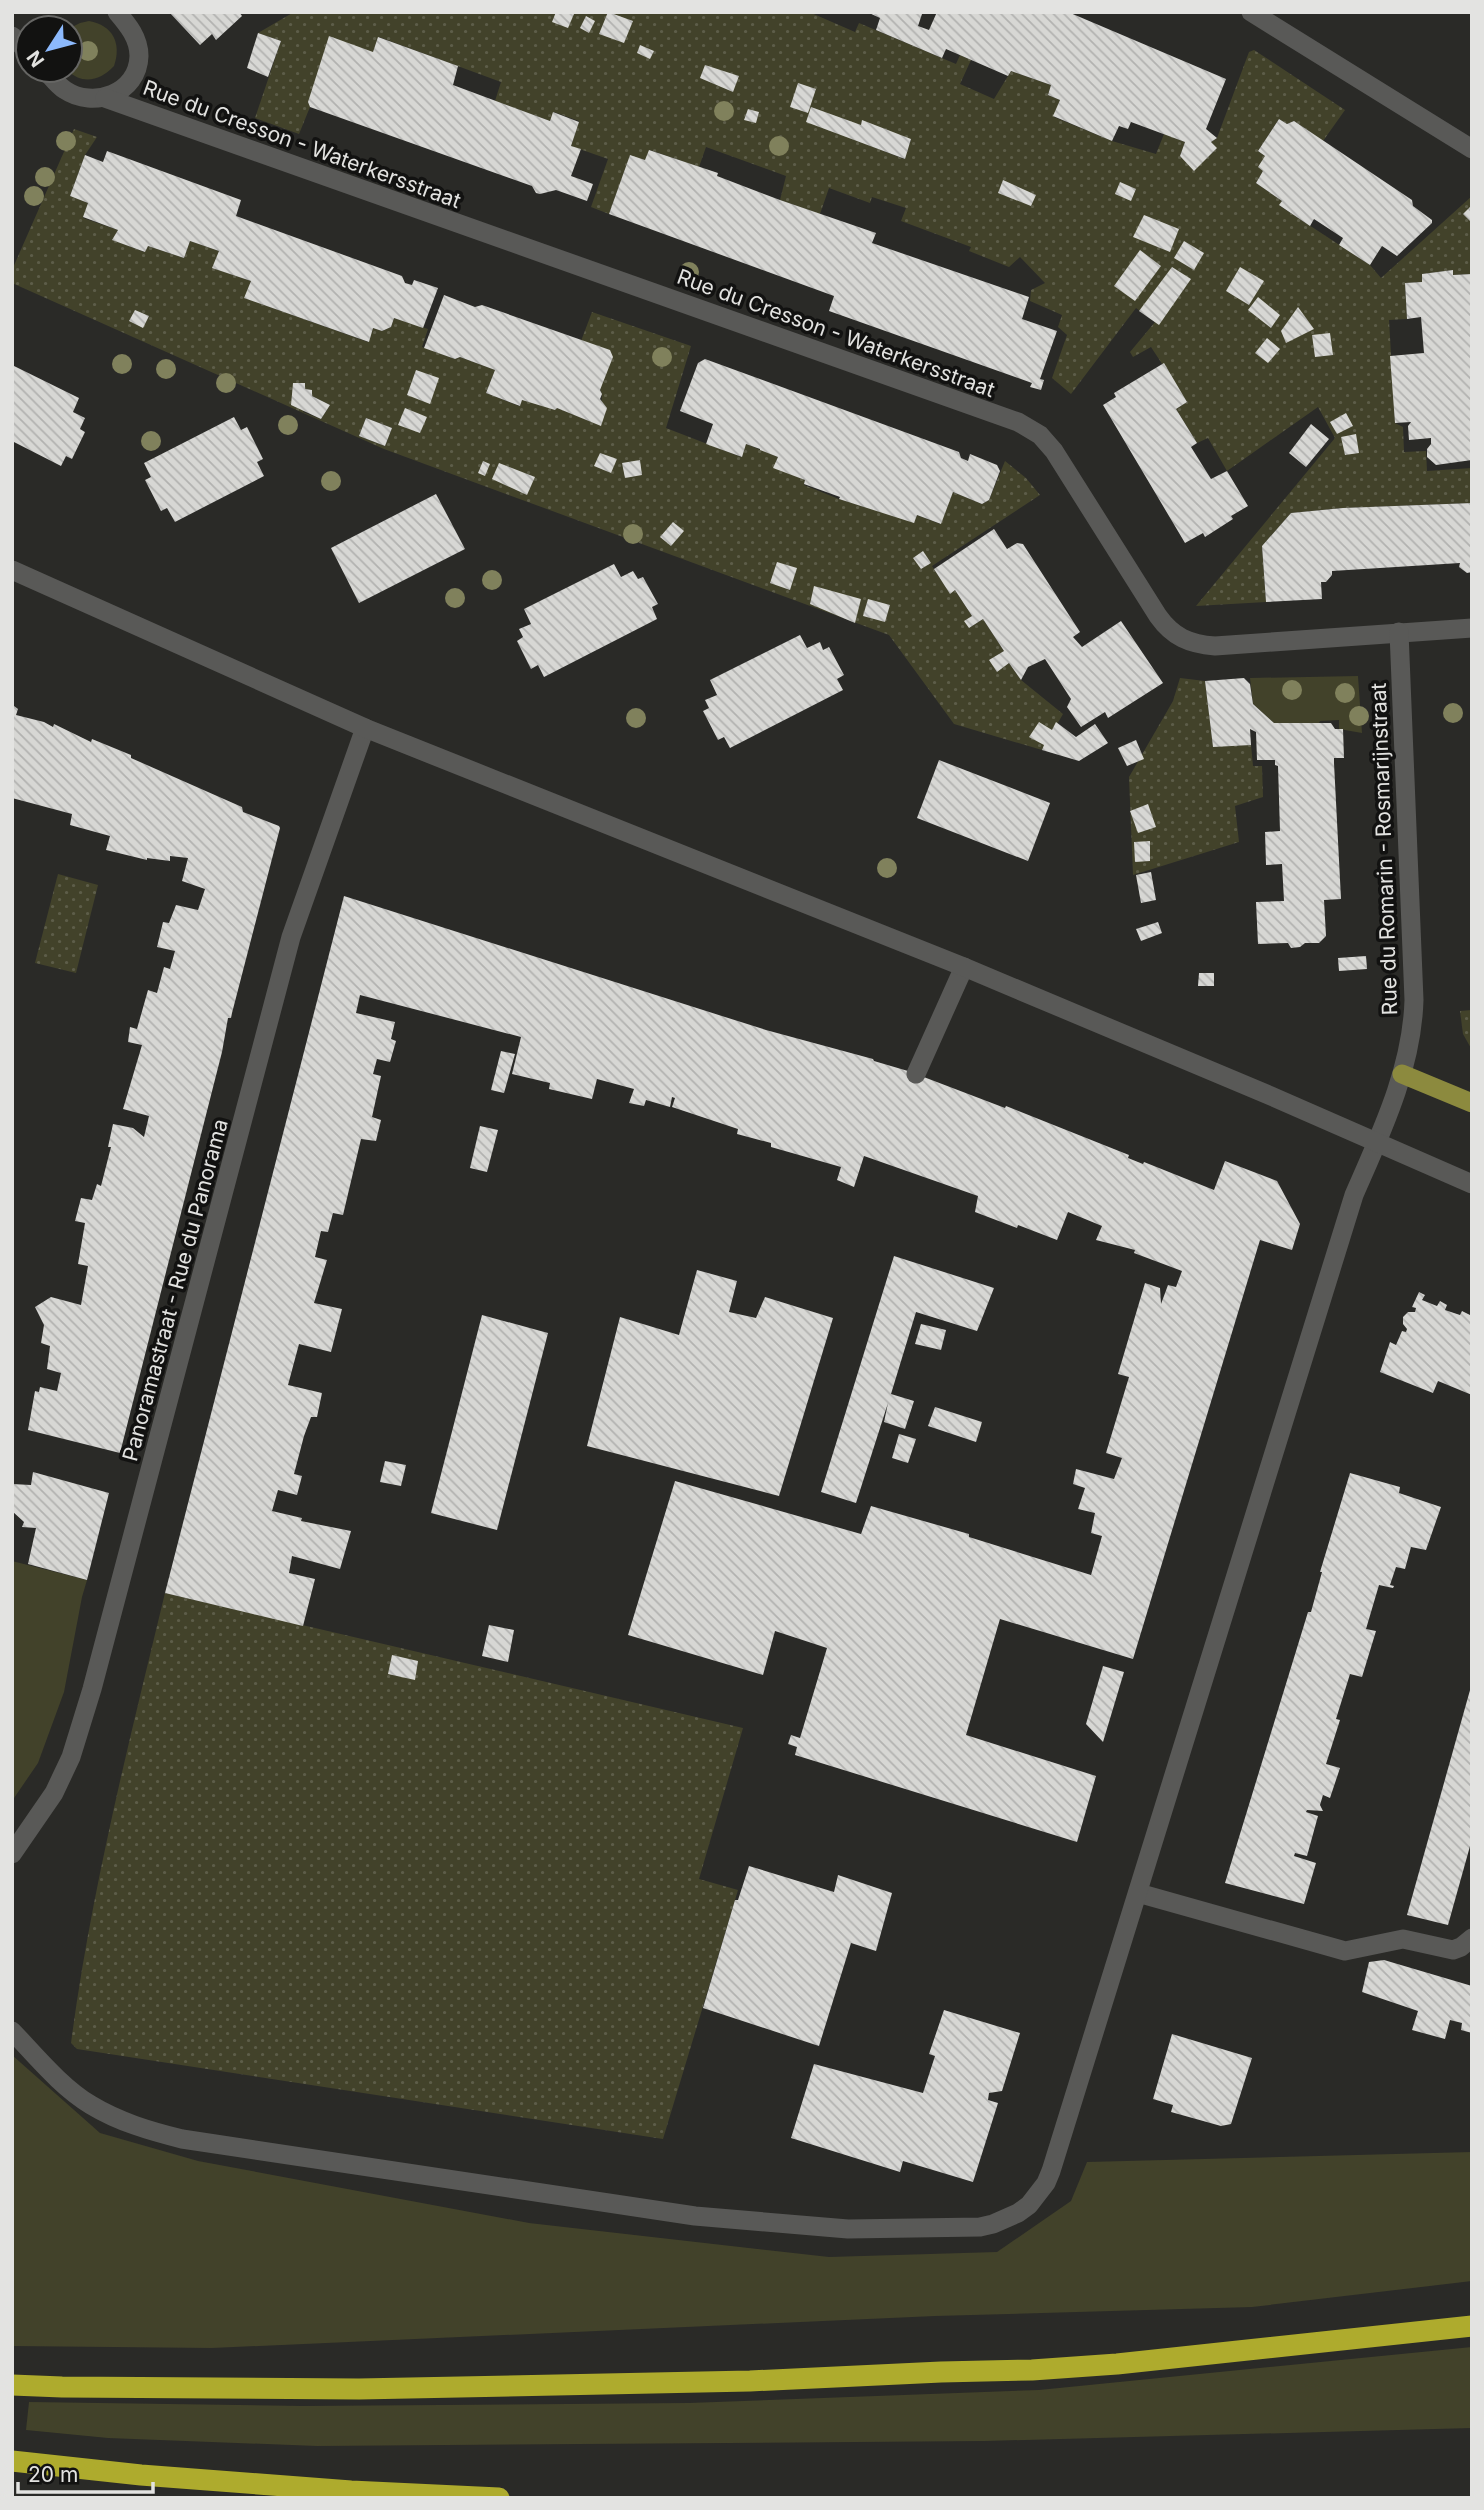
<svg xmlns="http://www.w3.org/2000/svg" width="1484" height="2510" viewBox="0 0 1484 2510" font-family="Inter,sans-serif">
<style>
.green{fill:#42422a}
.garden{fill:url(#garden-dots);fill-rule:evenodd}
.building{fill:url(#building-back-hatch)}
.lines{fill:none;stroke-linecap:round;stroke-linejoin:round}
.service{stroke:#595957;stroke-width:19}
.minor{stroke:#595957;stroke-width:19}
.secondary{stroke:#595957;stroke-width:19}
.primary{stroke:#8c8a3e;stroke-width:19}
.motorway{stroke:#aeab2d;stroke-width:21}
.tree{fill:#80815c}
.labels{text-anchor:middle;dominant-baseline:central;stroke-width:7;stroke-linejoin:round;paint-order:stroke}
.street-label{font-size:21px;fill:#e3e3e1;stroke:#121211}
</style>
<defs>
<pattern id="garden-dots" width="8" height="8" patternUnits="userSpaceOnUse" patternTransform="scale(1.75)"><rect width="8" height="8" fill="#42422a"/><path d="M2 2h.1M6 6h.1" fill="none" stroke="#5d5d49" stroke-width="1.8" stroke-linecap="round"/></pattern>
<pattern id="building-back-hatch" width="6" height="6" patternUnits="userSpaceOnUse" patternTransform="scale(1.75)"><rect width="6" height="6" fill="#d7d7d4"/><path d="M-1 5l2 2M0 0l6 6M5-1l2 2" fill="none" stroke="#b2b2b0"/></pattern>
</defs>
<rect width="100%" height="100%" fill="#2a2a27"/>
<g class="green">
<path d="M89 21C113 25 122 44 114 66 100 81 82 85 67 70H70V28L80 23Z"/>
<path d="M1358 676 1362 733 1339 729V720L1320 721 1319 723H1274L1253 704 1250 678Z"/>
<path d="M12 1561 87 1580 82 1597 64 1692 38 1763 12 1801Z"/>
<path d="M12 2055 100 2133 198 2161 529 2223 829 2257 997 2252 1071 2201 1087 2162 1472 2152V2281L1252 2307 935 2316 212 2348 12 2346Z"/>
<path d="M1472 2347V2428L985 2441 317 2446 108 2438 26 2430 29 2402 303 2406 689 2403 1039 2390Z"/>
</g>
<g class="garden">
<path d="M294 12H809L855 32 859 23 956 64 960 55 971 60 960 84 994 99 1011 71 1051 85 1048 95 1060 100 1054 117 1112 141 1156 154 1164 134 1185 142 1180 156 1194 170 1216 149 1211 142 1217 138 1249 52 1254 50 1345 110 1323 141 1294 121 1287 124 1279 119 1258 151 1265 156 1263 171 1256 183 1282 201 1280 206 1370 265 1381 278 1472 196V274L1453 275V270L1422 274V282L1405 283 1407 319 1389 320 1395 423 1403 427 1404 452 1426 451 1427 471 1472 468V503L1343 508 1291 513 1262 546 1266 602 1196 606 1335 438 1318 407 1227 471 1208 438 1197 443 1176 409 1187 402 1151 347 1133 357 1130 352 1155 322 1136 308 1071 394 1052 378 1067 335 1058 327 1062 315 1030 301 1031 290 1045 283 1020 257 1009 267 969 251 971 247 901 221 906 208 872 197 870 203 829 188 820 214 780 200 786 176 706 147 699 167 650 150 645 160 630 156 609 214 591 207 608 159 571 146 579 121 554 112 550 121 495 101 501 82 379 37 373 52 308 102 310 107 299 134 255 118 281 41 258 33ZM862 121 911 140 904 159 858 141Z"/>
<path d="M74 129 97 137 85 155 70 196 88 203 83 218 118 230 113 240 144 252 148 246 184 258 190 241 219 251 213 268 251 281 245 298 368 342 373 328 382 331 391 327 394 318 428 329 422 347 455 359 460 357 495 370 486 393 519 406 522 400 557 408 600 425 602 394 581 341 592 312 691 346 666 428 741 457 746 444 778 457 774 467 805 480 804 485 839 499 914 522 917 515 940 524 953 492 982 504 989 500 1005 461 1026 478 1040 495 932 566 950 593 955 590 972 616 965 621 969 628 983 619 1004 651 990 660 997 671 1009 663 1021 680 1063 714 1042 750 954 724 889 635 384 449 12 283V270ZM312 396 330 405 321 419 303 412ZM366 418 392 428 385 446 359 436Z"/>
<path d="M1180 678 1205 681 1213 746 1251 745 1253 766H1262L1263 797 1235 806 1239 842 1133 875 1129 777 1173 701Z"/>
<path d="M58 874 98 885 76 973 35 963Z"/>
<path d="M1472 1010V1050L1463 1034 1460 1011Z"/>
<path d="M165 1593 743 1728 699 1879 738 1890 663 2139 77 2049 71 2043C91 1891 129 1742 165 1593Z"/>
</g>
<g class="building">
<path d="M169 12H239L242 16 216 40 212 34 200 45Z"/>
<path d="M556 12 574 14 568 28 552 22Z"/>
<path d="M608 12 633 21 624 43 599 34Z"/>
<path d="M867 12H926L922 14 918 26 929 30 937 12H1068L1226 79 1206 129 1217 138 1211 142 1217 148 1194 171 1180 156 1185 142 1131 122 1128 129 1119 126 1112 141 1053 116 1060 100 1048 95 1051 85 1011 71 1008 76 946 49 942 58 876 30 880 18Z"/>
<path d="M586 16 595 21 589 33 580 28Z"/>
<path d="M258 33 281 41 268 77 247 68Z"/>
<path d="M329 36 373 52 378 37 458 66 453 85 550 121 553 112 579 122 571 146 581 149 571 176 593 184 587 201 556 190 540 194 536 193 532 186 310 107 308 102Z"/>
<path d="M640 45 654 51 650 59 637 53Z"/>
<path d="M705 65 739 76 733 92 700 78Z"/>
<path d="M798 83 816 89 808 113 790 107Z"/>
<path d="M811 107 861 125 862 120 911 139 905 159 806 122Z"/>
<path d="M748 109 759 112 756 123 744 120Z"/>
<path d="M1279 119 1287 124 1294 121 1412 200 1413 206 1432 220V223L1397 256 1382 246 1370 265 1339 245 1343 238 1314 219 1310 226 1279 205 1282 201 1256 183 1263 171 1258 167 1265 156 1258 151Z"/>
<path d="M649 150 718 173 717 176 780 200 876 233 872 243 1029 297 1022 319 1057 331 1040 379 1044 380 1041 390 1030 387 1032 383 829 311 834 296 609 214 630 155 645 160Z"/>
<path d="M107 151 241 200 236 216 402 276 405 283 412 285 414 280 438 288 423 328 394 318 391 327 382 331 373 328 369 342 244 298 251 281 212 268 219 251 190 241 184 258 148 246 145 252 112 240 118 230 83 217 88 203 70 196 85 155 103 162Z"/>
<path d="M1003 180 1036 195 1031 206 998 193Z"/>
<path d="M1120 182 1136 189 1131 201 1115 194Z"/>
<path d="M1472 205V223L1463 214Z"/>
<path d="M1144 215 1179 229 1170 252 1133 237Z"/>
<path d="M1184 241 1204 253 1194 270 1174 258Z"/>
<path d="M1140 250 1161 266 1135 301 1114 286Z"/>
<path d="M1172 267 1191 279 1159 325 1139 311Z"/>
<path d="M1240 267 1264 281 1249 305 1226 291Z"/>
<path d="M1453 270V275L1472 274V460L1436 465 1427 457V449L1431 444V438L1409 440 1408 426 1411 422 1395 423 1390 356 1424 353 1421 317 1407 319 1405 283 1422 282V274Z"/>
<path d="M444 295 475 307 482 305 610 350 613 357 600 390 602 394 600 399 607 408 601 426 557 408 555 410 522 400 520 406 486 393 495 370 460 357 455 359 424 348Z"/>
<path d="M1258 297 1280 315 1271 328 1248 310Z"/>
<path d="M1298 307 1314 329 1286 343 1281 331Z"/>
<path d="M135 310 149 316 143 328 129 321Z"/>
<path d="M1330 333 1333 355 1315 357 1312 335Z"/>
<path d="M1267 338 1280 349 1268 363 1255 353Z"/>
<path d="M705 359 959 452 961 458 968 461 970 454 997 465 1000 471 989 500 982 504 953 492 941 524 917 515 914 523 839 499 840 497 804 484 805 480 773 468 778 457 760 450V449L746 444 742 457 706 444 713 424 680 411 698 363Z"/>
<path d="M1164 363 1187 402 1176 409 1197 443 1191 447 1211 479 1227 471 1248 506 1231 516 1233 519 1205 537 1203 533 1185 543 1103 405 1116 397 1114 393Z"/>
<path d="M12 365 79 398 73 412 85 418 80 429 85 432 72 459 66 456 61 466 12 441Z"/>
<path d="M416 370 439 378 430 404 407 395Z"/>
<path d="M293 383H305V389L312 390V396L330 405 321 419 291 405Z"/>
<path d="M405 408 427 417 420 433 398 425Z"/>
<path d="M1346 413 1353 426 1337 434 1330 422Z"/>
<path d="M234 417 241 430 247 427 263 459 257 462 264 476 175 522 167 508 161 511 145 480 151 477 144 463Z"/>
<path d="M366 418 392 428 385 446 359 436Z"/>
<path d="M1311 424 1329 439 1306 467 1289 453Z"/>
<path d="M1356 434 1359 453 1345 455 1341 437Z"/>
<path d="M600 453 617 459 611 473 594 466Z"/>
<path d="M640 460 642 475 625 478 622 463Z"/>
<path d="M483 461 490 464 485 476 478 473Z"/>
<path d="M499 463 535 477 527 495 492 479Z"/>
<path d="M436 494 465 549 359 603 331 548Z"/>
<path d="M1472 503V572L1467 573 1459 567 1460 563 1332 571V575L1326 582H1321L1322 599 1266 602 1262 546 1291 513 1343 508Z"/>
<path d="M673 522 684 531 671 546 660 537Z"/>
<path d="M994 529 1007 549 1017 543 1023 544 1080 632 1073 637 1082 647 1121 621 1163 683 1108 718 1105 712 1081 727 1067 707 1071 699 1045 659 1028 667 1021 680 1009 663 997 672 989 660 1004 651 983 619 969 628 964 621 972 616 955 590 950 594 934 569Z"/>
<path d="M923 551 931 563 921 569 913 558Z"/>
<path d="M777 562 797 568 790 590 770 583Z"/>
<path d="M614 564 621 577 633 571 638 579 643 577 658 604 652 607 657 619 544 677 538 665 531 669 517 641 523 637 519 629 531 624 524 609Z"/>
<path d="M814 586 861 599 855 623 810 604Z"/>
<path d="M868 599 890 605 885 622 863 616Z"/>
<path d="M800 635 807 648 820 642 823 650 829 647 844 675 837 679 843 690 730 748 724 737 718 740 703 711 709 708 705 700 717 695 710 680Z"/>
<path d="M1244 678 1250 684 1253 704 1274 723H1331L1335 729H1343L1344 758H1334V763L1341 899 1324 900 1326 936 1319 943H1305L1300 947 1291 948 1288 943 1258 944 1256 902 1284 901 1282 864 1266 865 1265 832 1280 831 1278 766 1275 765V760H1257L1256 732 1250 729 1251 745 1213 747 1205 681Z"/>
<path d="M14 706 18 709 16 715 44 722 53 727 54 724 91 742 92 739 131 755V758L242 807 243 812 279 826 280 828 232 1013 231 1018H228L222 1052 120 1453 28 1430 35 1391 39 1392 40 1387 57 1391 61 1373 47 1369 50 1346 41 1343 44 1325 35 1307 51 1297 81 1305 88 1266 78 1264 85 1223 75 1221 81 1198 92 1200 97 1184 101 1186 111 1147H108L113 1124 133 1128 144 1137 149 1116 123 1109 142 1045 128 1042 130 1027 137 1029 148 990 157 993 164 967 170 969 175 951 157 947 163 922 169 923 176 905 198 910 205 889 182 881 188 858 170 856V861L147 858V860L106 850 110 836 70 825 72 814 12 798Z"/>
<path d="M1039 722 1052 730 1056 722 1076 737 1095 724 1108 743 1079 761 1042 750 1044 745 1029 737Z"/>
<path d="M1136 740 1144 759 1127 766 1118 748Z"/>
<path d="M939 760 1050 803 1028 861 917 818Z"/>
<path d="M1148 804 1156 827 1138 833 1130 811Z"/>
<path d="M1150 841V861L1135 862 1134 842Z"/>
<path d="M1151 872 1156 900 1141 903 1136 875Z"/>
<path d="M344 896 766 1030 873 1059 874 1061 908 1071 1005 1108 1006 1106 1129 1155 1128 1158 1143 1164 1144 1162 1214 1190 1225 1161 1277 1181 1300 1224 1292 1250 1260 1240 1133 1659 1000 1619 966 1735 1096 1776 1077 1842 795 1755 797 1747 788 1744 791 1735 800 1738 827 1648 775 1631 763 1675 628 1635 675 1481 861 1534 871 1506 969 1534V1537L1091 1575 1102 1536 1091 1533 1095 1513 1078 1509 1085 1488 1073 1484 1076 1469 1114 1479 1122 1458 1106 1453 1129 1377 1118 1374 1145 1283 1160 1288 1161 1304 1168 1285 1176 1287 1182 1271 1134 1253 1135 1250 1096 1240 1102 1226 1068 1212 1057 1240 1018 1225 1017 1228 975 1212 978 1196 864 1156 854 1187 837 1180 841 1167 771 1147V1143L737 1134 738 1129 672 1107 675 1098 672 1097 670 1107 646 1100 644 1106 629 1103 634 1089 597 1079 592 1099 549 1089 550 1083 512 1074 521 1037 360 995 356 1013 395 1022 391 1039 396 1041 390 1062 377 1059 373 1074 381 1076 372 1117 381 1120 376 1141 361 1139 343 1215 333 1213 328 1232 321 1231 315 1257 327 1260 314 1303 342 1309 331 1352 299 1344 288 1385 322 1393 317 1417H311L304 1436 294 1474 302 1476 297 1495 278 1490 272 1511 302 1518 301 1521 351 1531 340 1569 292 1556 289 1573 315 1579 303 1626 165 1593Z"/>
<path d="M1158 922 1162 933 1141 941 1136 929Z"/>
<path d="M1366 956 1367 969 1339 971 1338 958Z"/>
<path d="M1199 973H1214V986H1198Z"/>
<path d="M501 1051 515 1054 504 1093 491 1090Z"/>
<path d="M480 1126 498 1130 487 1172 470 1168Z"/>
<path d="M894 1256 994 1288 977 1331 916 1312 891 1394 914 1401 905 1429 884 1422 888 1403 856 1503 821 1492Z"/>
<path d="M697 1270 737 1281 729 1312 756 1318 765 1297 833 1318 779 1496 587 1446 620 1317 679 1335Z"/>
<path d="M1419 1292 1425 1295 1422 1300 1437 1306 1440 1301 1447 1305 1445 1310 1460 1315 1462 1311 1472 1316V1395L1438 1381 1433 1393 1380 1372 1390 1342 1396 1345 1402 1331 1406 1332 1407 1329 1403 1324V1317L1408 1312H1415L1416 1308 1412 1307Z"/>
<path d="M482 1315 548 1333 497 1530 431 1513Z"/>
<path d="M921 1324 946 1330 941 1350 915 1344Z"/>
<path d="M935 1407 982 1422 976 1442 928 1426Z"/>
<path d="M899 1434 916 1439 908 1463 892 1458Z"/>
<path d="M385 1461 406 1465 401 1486 380 1482Z"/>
<path d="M33 1472 109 1493 87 1580 28 1564 36 1528 22 1527 24 1522 12 1511V1484L31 1485Z"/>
<path d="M1350 1473 1400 1487 1399 1493 1441 1507 1426 1550 1411 1547 1405 1569 1396 1567 1390 1585 1394 1586 1393 1588 1379 1585 1366 1629 1376 1631 1362 1677 1350 1674 1336 1719 1340 1720 1326 1764 1340 1768 1330 1798 1323 1795 1320 1805 1323 1811 1307 1810 1306 1812 1318 1816 1307 1856 1295 1853 1294 1856 1316 1863 1304 1904 1225 1883 1308 1612H1311L1322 1572H1320Z"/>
<path d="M489 1625 514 1630 508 1662 482 1656Z"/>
<path d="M392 1655 418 1661 415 1680 388 1674Z"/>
<path d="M1103 1666 1124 1672 1103 1742 1086 1724Z"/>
<path d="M1472 1683V1839L1448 1925 1407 1915Z"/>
<path d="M749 1866 834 1892 838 1875 892 1893 876 1951 851 1943 819 2046 703 2008 735 1900H738Z"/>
<path d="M1384 1960 1472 1986V2033L1461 2030 1462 2023 1450 2020 1445 2039 1412 2030 1418 2011 1362 1992 1369 1962Z"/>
<path d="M944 2010 1020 2033 1002 2091 989 2093 988 2100 998 2103 973 2182 903 2161 900 2172 791 2138 814 2064 923 2093 935 2056 929 2054Z"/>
<path d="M1172 2034 1252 2058 1231 2124 1221 2126 1171 2112 1173 2105 1153 2099Z"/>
</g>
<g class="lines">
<g class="service">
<path d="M916 1074 964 967"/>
<path d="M1138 1893 1345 1951 1403 1939 1453 1950 1461 1947 1472 1938"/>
</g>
<g class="minor">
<path d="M1251 12 1472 149"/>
<path d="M12 36 28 52"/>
<path d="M45 70C51 76 57 85 65 90 93 109 138 94 139 56 139 38 128 25 117 12"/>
<path d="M105 98 1018 422 1040 435 1054 451 1158 616C1173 637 1189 644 1215 646L1472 628"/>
<path d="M12 1854 54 1793 71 1757 92 1689 291 937 365 728"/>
<path d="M12 2031C36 2056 61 2087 91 2105 119 2122 150 2131 182 2139L695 2216 848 2229 980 2227 993 2224 1018 2213 1029 2205 1046 2183 1051 2171 1354 1195C1381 1133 1412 1069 1414 1000L1399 632"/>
</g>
<path class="secondary" d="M12 570 365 728 964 967 1271 1096 1472 1184"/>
<path class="primary" d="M1402 1074 1472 1103"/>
<g class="motorway">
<path d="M12 2385 62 2387 359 2389 750 2381 941 2372 1032 2370 1117 2364 1472 2326"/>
<path d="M12 2461 141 2475 351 2491 499 2498"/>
</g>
</g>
<g class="tree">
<circle cx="88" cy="51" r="10"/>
<circle cx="724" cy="111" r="10"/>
<circle cx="66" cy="141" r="10"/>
<circle cx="779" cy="146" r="10"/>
<circle cx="45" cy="177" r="10"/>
<circle cx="34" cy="196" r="10"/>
<circle cx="689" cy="272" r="10"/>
<circle cx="662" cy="357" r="10"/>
<circle cx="122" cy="364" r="10"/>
<circle cx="166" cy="369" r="10"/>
<circle cx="226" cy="383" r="10"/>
<circle cx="288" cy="425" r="10"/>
<circle cx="151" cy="441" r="10"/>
<circle cx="331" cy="481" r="10"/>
<circle cx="633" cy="534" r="10"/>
<circle cx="492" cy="580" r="10"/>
<circle cx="455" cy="598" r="10"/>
<circle cx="1292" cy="690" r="10"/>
<circle cx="1345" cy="693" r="10"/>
<circle cx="1453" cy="713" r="10"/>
<circle cx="1359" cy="716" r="10"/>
<circle cx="636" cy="718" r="10"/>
<circle cx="887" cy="868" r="10"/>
</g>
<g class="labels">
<g class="street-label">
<text transform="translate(302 144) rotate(20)">Rue du Cresson - Waterkersstraat</text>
<text transform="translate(836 333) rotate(20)">Rue du Cresson - Waterkersstraat</text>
<text transform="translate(1384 849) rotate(-92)">Rue du Romarin - Rosmarijnstraat</text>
<text transform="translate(175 1290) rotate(-75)">Panoramastraat - Rue du Panorama</text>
</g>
</g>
<rect width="1484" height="2510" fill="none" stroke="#e3e3e1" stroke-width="28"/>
<g transform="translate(49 49) rotate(234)"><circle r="33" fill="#121211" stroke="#666664" stroke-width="2"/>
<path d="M0-5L12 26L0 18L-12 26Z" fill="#8cb9fc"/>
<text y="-10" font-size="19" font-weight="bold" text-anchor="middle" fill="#e3e3e1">N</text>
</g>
<path d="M18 2482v10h135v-10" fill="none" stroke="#e3e3e1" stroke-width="3.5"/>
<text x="28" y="2482" font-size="21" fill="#e3e3e1" stroke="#121211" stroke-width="5" paint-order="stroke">20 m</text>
</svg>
